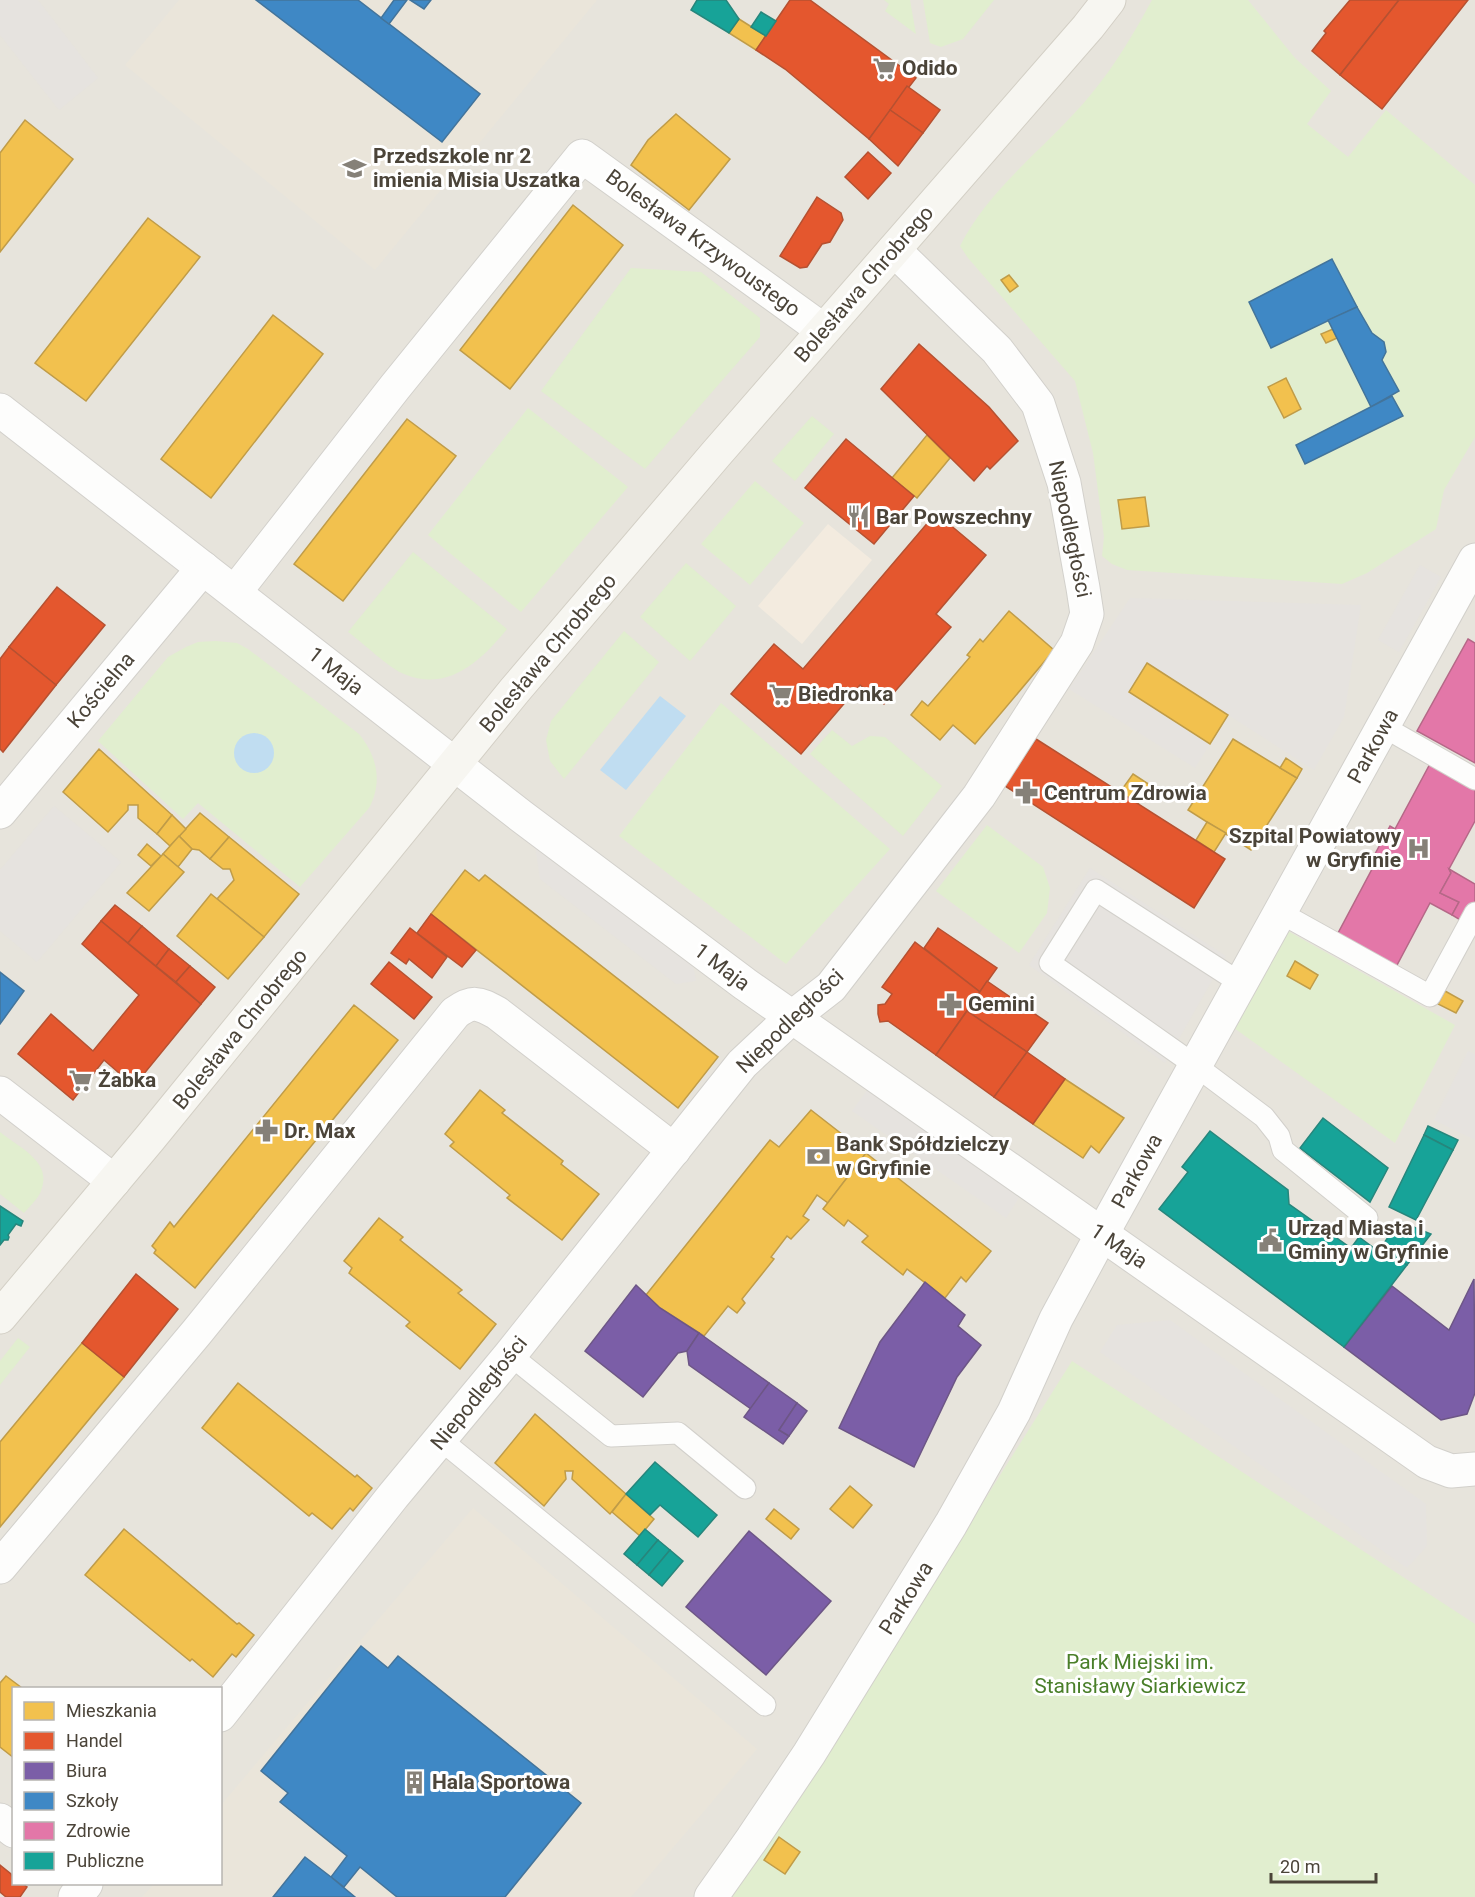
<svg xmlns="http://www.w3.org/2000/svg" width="1475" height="1897" viewBox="0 0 1475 1897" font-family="Roboto,sans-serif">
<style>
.residential{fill:#e7e4dc;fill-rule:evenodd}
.commercial{fill:#f3ebdf}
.education{fill:#eae5da}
.green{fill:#e1eecf}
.parking{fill:#e6e3df}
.water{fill:#c0ddf1}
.homes{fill:#f2c14e;stroke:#c09c48;stroke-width:1.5}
.shops{fill:#e4572e;stroke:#b65131;stroke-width:1.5}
.offices{fill:#7b5ea7;stroke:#6d5686;stroke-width:1.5}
.schools{fill:#3f88c5;stroke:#43749b;stroke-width:1.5}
.health{fill:#e377a8;stroke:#b56887;stroke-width:1.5}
.public{fill:#17a398;stroke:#27867c;stroke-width:1.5}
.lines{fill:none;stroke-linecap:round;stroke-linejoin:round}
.service-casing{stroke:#d2d0cb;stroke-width:23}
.minor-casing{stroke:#d2d0cb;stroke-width:35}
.secondary-casing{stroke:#d3cfc5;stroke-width:35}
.service{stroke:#fdfdfc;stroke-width:21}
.minor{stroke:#fdfdfc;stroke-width:33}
.secondary{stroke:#f7f6f1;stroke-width:33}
.labels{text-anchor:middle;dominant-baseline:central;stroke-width:6;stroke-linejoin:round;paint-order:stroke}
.poi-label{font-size:21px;font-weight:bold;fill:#4b4439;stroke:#fff;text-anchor:start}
.street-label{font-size:21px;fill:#4b4439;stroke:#fff}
.park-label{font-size:21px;fill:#4a7f2a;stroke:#fff}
</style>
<rect width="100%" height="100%" fill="#f4f2ee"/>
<path class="residential" d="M0 0H1475V1897H0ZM14 1688H220V1884H14Z"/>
<path class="commercial" d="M828 524 872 560 802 644 758 606Z"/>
<g class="education">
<path d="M179 0H597L375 270 125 65Z"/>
<path d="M473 1508 757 1749 631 1897H142L154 1884H220L221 1805Z"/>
</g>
<g class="green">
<path d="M884 0H910L916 34 885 11 889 4Z"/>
<path d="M923 0H994L963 39 941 47 930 43Z"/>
<path d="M1152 0H1248L1295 58 1331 91 1307 124 1348 157 1386 110 1475 185V437L1444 490 1436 529 1367 573 1342 584 1127 570 1112 564 1102 556 1104 537 1093 453 1075 381 968 258 960 246C991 185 1050 145 1092 93 1116 64 1134 33 1152 0Z"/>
<path d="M631 268 701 272 760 318V337L645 469 541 391Z"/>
<path d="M528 408 628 487 521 612 428 535Z"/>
<path d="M812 416 834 434 795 481 772 461Z"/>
<path d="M755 481 804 523 750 585 701 544Z"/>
<path d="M413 552 507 629C482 660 448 693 404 674 390 669 362 642 348 632Z"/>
<path d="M686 563 736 606 690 661 640 617Z"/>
<path d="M624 631 659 662 564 779 550 761 546 740 551 721Z"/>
<path d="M216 641 237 643 248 649 359 734C377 756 383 782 369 808L300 887 198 803 183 819 98 741 168 657 186 647 198 642Z"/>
<path d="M721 703 890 849 786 964 619 836Z"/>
<path d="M832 730 852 746 870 736 885 737 942 786 903 836 810 754Z"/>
<path d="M987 825 1043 867 1050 888 1047 913 1019 953 936 891Z"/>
<path d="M1286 930 1455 1025 1395 1143 1234 1028Z"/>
<path d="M0 1132C20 1148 53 1162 41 1191 38 1199 29 1207 24 1213L0 1194Z"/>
<path d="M18 1338 30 1347 0 1385V1361Z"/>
<path d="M1072 1361 1475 1624V1897H727L875 1674Z"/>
</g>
<g class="parking">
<path d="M0 0H38L98 78 59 110 0 35Z"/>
<path d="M1420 565 1441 577 1399 652 1378 640Z"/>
<path d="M1130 598 1361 605 1344 717 1314 770 1147 663 1129 692 1210 744 1195 768 1069 689Z"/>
<path d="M54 806 121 862 37 962 0 931V870Z"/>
<path d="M534 839 692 959 696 981 676 984 540 879Z"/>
<path d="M1090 868 1226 956 1165 1063 1029 965Z"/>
<path d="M1468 1051 1475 1054V1140L1434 1120Z"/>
<path d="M868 1089 1020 1196 1006 1218 852 1111Z"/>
<path d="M1170 1320 1426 1504 1427 1546 1407 1568 1100 1352 1117 1325Z"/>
</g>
<g class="water">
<path d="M660 696 686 716 626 790 600 770Z"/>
<circle cx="254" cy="753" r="20"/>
</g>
<g class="homes">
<path d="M739 19 766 36 756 50 729 33Z"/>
<path d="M676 114 730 159 689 210 631 165 648 140Z"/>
<path d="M25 120 73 159 0 252V153Z"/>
<path d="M573 205 623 245 510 389 460 350Z"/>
<path d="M148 218 200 257 86 401 35 363Z"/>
<path d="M1009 275 1018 286 1010 292 1001 280Z"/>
<path d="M273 315 323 354 211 498 161 459Z"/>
<path d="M1333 329 1337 338 1326 343 1321 334Z"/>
<path d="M1286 378 1301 409 1284 418 1268 387Z"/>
<path d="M407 419 456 456 343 601 294 564Z"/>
<path d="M927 435 950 458 917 498 892 478Z"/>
<path d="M1145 497 1149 526 1122 529 1118 500Z"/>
<path d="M1009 611 1054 650 975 744 953 725 940 740 911 715 922 701 928 706 970 657 967 655 980 639 983 642Z"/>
<path d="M1147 663 1228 715 1210 744 1129 692Z"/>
<path d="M1233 739 1297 778 1251 850 1188 810Z"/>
<path d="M99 749 172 815 157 834 138 818V805H128V810L108 832 63 792Z"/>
<path d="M1286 758 1302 769 1297 778 1280 768Z"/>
<path d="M1133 774 1150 785 1138 804 1120 792Z"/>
<path d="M200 813 229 837 210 859 199 850 192 849 179 836Z"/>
<path d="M172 815 186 829 170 846 157 834Z"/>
<path d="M1207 822 1226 833 1214 852 1196 840Z"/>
<path d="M179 836 192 849 178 867 163 854Z"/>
<path d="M229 837 299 894 264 937 217 899 234 880 230 869H223L210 859Z"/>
<path d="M147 844 161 856 151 866 138 855Z"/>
<path d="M163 854 184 872 149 911 127 893Z"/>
<path d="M465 870 479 881 485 875 718 1057 678 1108 431 914Z"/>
<path d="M211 894 264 937 228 979 177 936Z"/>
<path d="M1295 961 1318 975 1310 989 1287 976Z"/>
<path d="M1445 991 1463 1001 1456 1013 1438 1004Z"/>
<path d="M354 1005 398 1040 195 1288 154 1253 156 1250 152 1246 170 1222 174 1227Z"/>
<path d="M1065 1079 1124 1118 1099 1153 1091 1146 1083 1158 1033 1124Z"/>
<path d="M480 1090 505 1110 502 1113 563 1161 561 1164 599 1194 562 1240 507 1198 510 1195 450 1146 454 1142 445 1134Z"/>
<path d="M811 1110 866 1153 828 1203 817 1195 803 1216 809 1220 791 1239 787 1236 771 1257 774 1259 742 1299 745 1303 737 1313 728 1306 704 1336 660 1308 646 1295 770 1140 779 1147Z"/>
<path d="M866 1153 991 1251 966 1282 961 1277 945 1298 907 1269 903 1275 862 1242 868 1236 848 1220 844 1226 823 1209Z"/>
<path d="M379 1218 403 1237 400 1240 462 1290 458 1293 496 1324 460 1369 406 1326 410 1322 349 1273 352 1268 344 1261Z"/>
<path d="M82 1343 124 1377 0 1527V1442Z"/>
<path d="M238 1383 355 1477 357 1475 372 1488 353 1511 350 1508 332 1529 312 1513 309 1516 202 1428Z"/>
<path d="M535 1414 626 1494 610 1514 572 1479 573 1471H565L566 1479 544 1506 495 1463Z"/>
<path d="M850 1486 872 1505 853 1528 830 1509Z"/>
<path d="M626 1494 654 1519 640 1536 612 1512Z"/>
<path d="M774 1509 799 1529 791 1539 766 1519Z"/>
<path d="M124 1529 237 1624 239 1623 254 1635 236 1657 232 1654 213 1677 192 1659 190 1661 85 1575Z"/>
<path d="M6 1676 22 1688H14V1758L0 1747V1683Z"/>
<path d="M779 1837 800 1852 785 1874 764 1860Z"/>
</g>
<g class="shops">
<path d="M790 0H810L916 78 869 139 785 69 756 50Z"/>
<path d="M1350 0H1399L1340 75 1312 51 1326 33 1324 31Z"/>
<path d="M1399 0H1468L1382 109 1340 75Z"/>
<path d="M907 86 940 110 923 133 890 110Z"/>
<path d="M890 110 923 133 898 166 869 139Z"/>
<path d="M868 152 891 173 868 199 845 177Z"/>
<path d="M817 197 841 213 843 220 830 242 822 244 807 267 800 268 780 256Z"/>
<path d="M919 344 989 407 1018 441 990 469 987 466 974 481 881 389Z"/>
<path d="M846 439 914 496 874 544 805 488Z"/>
<path d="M936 513 986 555 936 614 951 627 884 704 860 685 801 754 731 694 774 644 803 669Z"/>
<path d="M57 587 105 625 56 685 9 647Z"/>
<path d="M9 647 56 685 3 752 0 749V659Z"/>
<path d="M1036 739 1225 859 1194 908 1005 786Z"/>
<path d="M115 905 142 926 128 943 101 921Z"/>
<path d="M431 914 476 950 462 967 417 933Z"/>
<path d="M101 921 201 1004 134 1086 104 1060 73 1100 18 1054 51 1014 93 1051 139 995 82 944Z"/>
<path d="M142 926 169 949 156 966 128 943Z"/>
<path d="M410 928 447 957 432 978 409 959 406 964 391 953Z"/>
<path d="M938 928 997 968 980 992 924 948Z"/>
<path d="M915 942 980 992 936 1055 888 1021 880 1022 878 1014V1005L885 1004 892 994 882 987Z"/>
<path d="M169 949 190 966 176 982 156 966Z"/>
<path d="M389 962 432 997 414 1019 371 984Z"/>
<path d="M190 966 215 987 201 1004 176 982Z"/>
<path d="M987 981 1048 1023 1027 1052 967 1011Z"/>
<path d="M967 1011 1027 1052 994 1097 936 1055Z"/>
<path d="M1027 1052 1065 1079 1033 1124 994 1097Z"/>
<path d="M136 1274 178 1309 124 1377 82 1343Z"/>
<path d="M0 1865 11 1874 14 1884H23L27 1887 20 1897H6L0 1892Z"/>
</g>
<g class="offices">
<path d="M1474 1279 1475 1393 1467 1414 1441 1420 1344 1347 1392 1286 1449 1330Z"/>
<path d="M925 1282 965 1315 958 1326 981 1345 957 1377 914 1467 839 1428 880 1342Z"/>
<path d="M636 1285 660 1308 699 1333 687 1351 678 1353 643 1397 585 1351Z"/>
<path d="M699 1333 769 1383 751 1409 689 1365 687 1351Z"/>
<path d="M769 1383 797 1403 779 1430 789 1436 783 1444 744 1417Z"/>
<path d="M797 1403 807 1411 789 1436 779 1430Z"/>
<path d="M749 1531 831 1601 766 1675 686 1607Z"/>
</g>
<g class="schools">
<path d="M256 0H358L480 94 442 142Z"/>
<path d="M394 0H407L389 24 381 18Z"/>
<path d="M410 0H431L424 9Z"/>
<path d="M1332 259 1357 307 1271 348 1249 302Z"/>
<path d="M1357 307 1372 333 1384 342 1386 352 1382 360 1399 391 1371 407 1328 320Z"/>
<path d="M1392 396 1403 416 1305 464 1296 445Z"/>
<path d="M0 972 24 991 0 1024Z"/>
<path d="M361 1646 388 1668 398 1656 581 1803 505 1897H397L360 1867 344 1887 331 1877 347 1856 280 1802 288 1793 261 1771Z"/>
<path d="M305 1857 331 1877 355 1897H273Z"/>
</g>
<g class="health">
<path d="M1468 639 1475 643V763L1417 731Z"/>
<path d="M1431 762 1475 786V821L1449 869 1451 873 1440 893 1459 902 1452 915 1430 903 1396 967 1337 935 1372 869 1368 867 1390 826 1395 829Z"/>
<path d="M1449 869 1475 884V909L1467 924 1452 915 1459 902 1440 893 1451 873Z"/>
</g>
<g class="public">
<path d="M697 0H726L739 19 729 33 691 10Z"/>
<path d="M761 12 776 21 766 36 751 27Z"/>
<path d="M1323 1118 1388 1168 1370 1202 1300 1148Z"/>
<path d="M1428 1126 1458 1140 1453 1150 1424 1135Z"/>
<path d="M1210 1131 1288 1190 1289 1204 1351 1248 1359 1237 1374 1248 1378 1243 1407 1265 1344 1347 1159 1209 1188 1172 1182 1167Z"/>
<path d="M1424 1135 1453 1150 1416 1220 1389 1207Z"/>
<path d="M0 1206 23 1221 21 1226 16 1224 8 1235 9 1237 8 1240H4L0 1245Z"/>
<path d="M1399 1221 1431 1234 1407 1265 1382 1246Z"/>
<path d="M655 1462 717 1515 698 1537 660 1505 650 1515 626 1494Z"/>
<path d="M645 1529 658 1540 637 1565 624 1554Z"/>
<path d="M658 1540 670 1550 649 1575 637 1565Z"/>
<path d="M670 1550 683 1561 662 1586 649 1575Z"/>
</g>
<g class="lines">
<defs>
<g id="service">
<path d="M1384 727 1475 779"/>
<path d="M1279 912 1430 996 1475 913"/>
<path d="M1242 984 1096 890 1050 963 1196 1066 1264 1117 1279 1136 1283 1150 1367 1218"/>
<path d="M510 1355 611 1436 678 1433 745 1488"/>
<path d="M441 1440 765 1705"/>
</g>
<g id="minor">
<path d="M0 410 521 816 745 984 1427 1462 1451 1471 1475 1469"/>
<path d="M235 592 395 387 582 156 823 330"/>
<path d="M0 812 203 568"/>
<path d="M0 1093 114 1181"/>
<path d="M0 1567 197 1332 455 1013C473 1000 478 1003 497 1013L674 1150"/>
<path d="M220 1715 393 1496 510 1355 742 1064 791 1018 831 987 979 796 1077 643 1087 614 1083 588 1064 483 1038 404 997 350 894 250"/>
<path d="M0 1820 14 1831"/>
<path d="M75 1897 86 1884"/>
<path d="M711 1897 752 1839 809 1754 951 1524 1014 1412 1056 1319 1102 1234 1475 560"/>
</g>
<path id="secondary" d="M0 1317 150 1138 515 690 716 454 1088 27 1109 0"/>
</defs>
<use href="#service" class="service-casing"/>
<use href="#minor" class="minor-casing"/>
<use href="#secondary" class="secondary-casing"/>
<use href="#service" class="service"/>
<use href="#minor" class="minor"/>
<use href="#secondary" class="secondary"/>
</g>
<defs>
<symbol id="supermarket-bare" viewBox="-9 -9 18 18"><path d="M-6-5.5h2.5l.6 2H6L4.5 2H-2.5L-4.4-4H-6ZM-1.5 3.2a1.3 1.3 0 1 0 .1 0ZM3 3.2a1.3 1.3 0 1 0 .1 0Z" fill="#868178" stroke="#fff" stroke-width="2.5" paint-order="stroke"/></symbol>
<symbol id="school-bare" viewBox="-9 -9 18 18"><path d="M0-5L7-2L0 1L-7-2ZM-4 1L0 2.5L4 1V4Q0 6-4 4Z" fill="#868178" stroke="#fff" stroke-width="2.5" paint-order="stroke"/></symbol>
<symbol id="restaurant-bare" viewBox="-9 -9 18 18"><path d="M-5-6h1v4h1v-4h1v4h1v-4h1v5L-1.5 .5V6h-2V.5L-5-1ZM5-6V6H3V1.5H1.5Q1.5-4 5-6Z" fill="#868178" stroke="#fff" stroke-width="2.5" paint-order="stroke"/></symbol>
<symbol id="pharmacy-bare" viewBox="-9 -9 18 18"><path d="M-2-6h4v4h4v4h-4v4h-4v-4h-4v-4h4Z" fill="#868178" stroke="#fff" stroke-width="2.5" paint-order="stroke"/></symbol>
<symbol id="hospital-bare" viewBox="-9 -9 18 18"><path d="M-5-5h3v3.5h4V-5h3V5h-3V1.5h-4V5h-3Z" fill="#868178" stroke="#fff" stroke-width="2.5" paint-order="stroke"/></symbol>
<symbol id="bank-bare" viewBox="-9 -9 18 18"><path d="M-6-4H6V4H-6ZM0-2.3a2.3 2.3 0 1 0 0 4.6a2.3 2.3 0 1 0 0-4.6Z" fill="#868178" stroke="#fff" stroke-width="2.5" paint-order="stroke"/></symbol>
<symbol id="civic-bare" viewBox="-9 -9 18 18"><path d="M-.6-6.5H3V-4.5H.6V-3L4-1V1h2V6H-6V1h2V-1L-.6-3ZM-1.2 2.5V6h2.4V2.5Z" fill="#868178" stroke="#fff" stroke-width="2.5" paint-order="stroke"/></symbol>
<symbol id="building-bare" viewBox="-9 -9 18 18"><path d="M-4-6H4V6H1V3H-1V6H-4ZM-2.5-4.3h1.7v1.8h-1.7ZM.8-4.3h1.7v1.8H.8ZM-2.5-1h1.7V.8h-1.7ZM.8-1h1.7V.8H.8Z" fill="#868178" stroke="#fff" stroke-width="2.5" paint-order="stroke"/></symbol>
</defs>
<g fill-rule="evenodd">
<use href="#supermarket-bare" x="868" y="52" width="33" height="33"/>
<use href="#school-bare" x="338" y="152" width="33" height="33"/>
<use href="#restaurant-bare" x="842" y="500" width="33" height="33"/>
<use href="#supermarket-bare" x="764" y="678" width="33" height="33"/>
<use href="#pharmacy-bare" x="1010" y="776" width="33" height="33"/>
<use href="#hospital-bare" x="1402" y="832" width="33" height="33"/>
<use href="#pharmacy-bare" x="934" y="988" width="33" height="33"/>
<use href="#supermarket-bare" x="64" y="1064" width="33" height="33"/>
<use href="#pharmacy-bare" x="250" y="1114" width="33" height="33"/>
<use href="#bank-bare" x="802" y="1140" width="33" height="33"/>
<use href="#civic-bare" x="1254" y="1224" width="33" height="33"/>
<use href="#building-bare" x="398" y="1766" width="33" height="33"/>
</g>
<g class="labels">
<g class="poi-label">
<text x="902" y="68">Odido</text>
<text x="373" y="156">Przedszkole nr 2<tspan x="373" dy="24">imienia Misia Uszatka</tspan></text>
<text x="876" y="517">Bar Powszechny</text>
<text x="798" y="694">Biedronka</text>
<text x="1044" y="793">Centrum Zdrowia</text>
<text x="1401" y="836" text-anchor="end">Szpital Powiatowy<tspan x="1401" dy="24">w Gryfinie</tspan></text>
<text x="968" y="1004">Gemini</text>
<text x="98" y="1080">Żabka</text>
<text x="284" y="1131">Dr. Max</text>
<text x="836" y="1144">Bank Spółdzielczy<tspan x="836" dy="24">w Gryfinie</tspan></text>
<text x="1288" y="1228">Urząd Miasta i<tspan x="1288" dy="24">Gminy w Gryfinie</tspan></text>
<text x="432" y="1782">Hala Sportowa</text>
</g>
<g class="street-label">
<text transform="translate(703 243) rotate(36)">Bolesława Krzywoustego</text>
<text transform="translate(864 284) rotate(-49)">Bolesława Chrobrego</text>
<text transform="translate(1070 529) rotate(78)">Niepodległości</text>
<text transform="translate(548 653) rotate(-50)">Bolesława Chrobrego</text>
<text transform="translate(336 671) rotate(38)">1 Maja</text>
<text transform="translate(101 690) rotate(-50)">Kościelna</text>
<text transform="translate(1373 746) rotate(-61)">Parkowa</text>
<text transform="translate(722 967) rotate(37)">1 Maja</text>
<text transform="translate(790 1021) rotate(-44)">Niepodległości</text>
<text transform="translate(240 1029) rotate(-51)">Bolesława Chrobrego</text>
<text transform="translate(1137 1171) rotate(-61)">Parkowa</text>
<text transform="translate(1119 1246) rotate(34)">1 Maja</text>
<text transform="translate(479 1393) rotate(-51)">Niepodległości</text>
<text transform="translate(906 1598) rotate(-58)">Parkowa</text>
</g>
<g class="park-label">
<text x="1140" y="1662">Park Miejski im.<tspan x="1140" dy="24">Stanisławy Siarkiewicz</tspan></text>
</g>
</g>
<rect x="12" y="1687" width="210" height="198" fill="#ffffff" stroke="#b7b4b0" stroke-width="1.5"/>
<rect x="24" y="1702" width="30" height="18" fill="#f2c14e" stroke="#b7b4b0" stroke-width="1.5"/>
<text x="66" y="1717" font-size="18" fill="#4b4439">Mieszkania</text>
<rect x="24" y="1732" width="30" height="18" fill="#e4572e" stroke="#b7b4b0" stroke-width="1.5"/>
<text x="66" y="1747" font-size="18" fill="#4b4439">Handel</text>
<rect x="24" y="1762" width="30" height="18" fill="#7b5ea7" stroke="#b7b4b0" stroke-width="1.5"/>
<text x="66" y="1777" font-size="18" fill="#4b4439">Biura</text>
<rect x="24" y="1792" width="30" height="18" fill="#3f88c5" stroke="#b7b4b0" stroke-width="1.5"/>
<text x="66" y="1807" font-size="18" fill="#4b4439">Szkoły</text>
<rect x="24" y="1822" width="30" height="18" fill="#e377a8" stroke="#b7b4b0" stroke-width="1.5"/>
<text x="66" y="1837" font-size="18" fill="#4b4439">Zdrowie</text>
<rect x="24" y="1852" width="30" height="18" fill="#17a398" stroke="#b7b4b0" stroke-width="1.5"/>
<text x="66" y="1867" font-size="18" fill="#4b4439">Publiczne</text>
<path d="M1271 1873v9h105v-9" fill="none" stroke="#4b4439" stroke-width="3"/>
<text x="1280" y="1873" font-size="18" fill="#4b4439" stroke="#ffffff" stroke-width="4.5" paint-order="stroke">20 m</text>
</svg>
